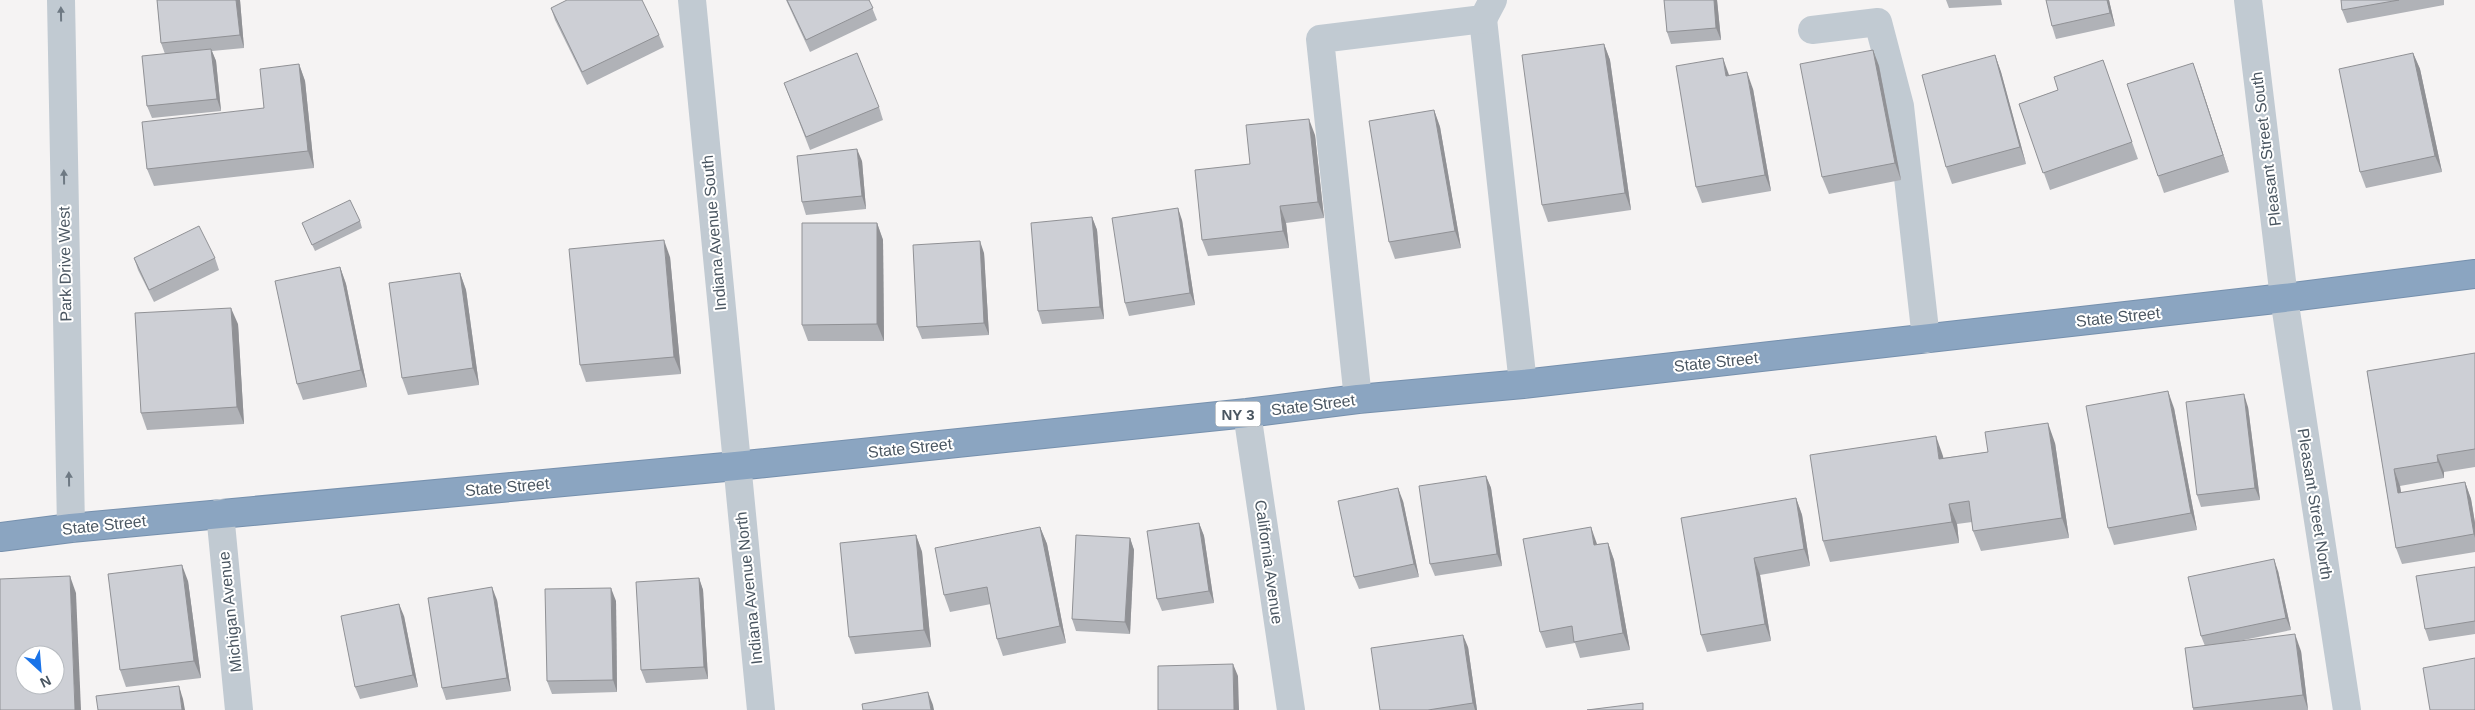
<svg xmlns="http://www.w3.org/2000/svg" width="2475" height="710" viewBox="0 0 2475 710" font-family="Arial,sans-serif">
<style>
.lines{fill:none;stroke-linecap:round;stroke-linejoin:round}
.highway-casing{stroke:#7690ad;stroke-width:30}
.minor{stroke:#c1cad2;stroke-width:28}
.highway{stroke:#8ba5c1;stroke-width:28}
.wall{fill:#b0b2b7}
.shaded-wall{fill:#909195}
.building{fill:#cdcfd5;stroke:#909195;fill-rule:evenodd}
.oneway{fill:#6e7983}
.labels{text-anchor:middle;dominant-baseline:central;stroke-width:4;stroke-linejoin:round;paint-order:stroke}
.shield{fill:#fff;stroke:#808990;stroke-width:1}
.shield-label{font-size:15px;font-weight:bold;fill:#4a5661}
.street-label{font-size:16px;fill:#4a5661;stroke:#fff}
</style>
<rect width="100%" height="100%" fill="#f5f3f3"/>
<g class="lines">
<defs>
<path id="highway" d="M0 537 71 528 736 466 1247 413 1358 399 1523 384 2284 298 2475 274"/>
</defs>
<use href="#highway" class="highway-casing"/>
<g class="minor">
<path d="M61 0 71 528"/>
<path d="M692 0 761 710"/>
<path d="M2248 0 2284 298 2347 710"/>
<path d="M1483 19 1523 384"/>
<path d="M1812 30 1878 22 1900 106 1926 339"/>
<path d="M1358 399 1320 39 1483 19 1493 0"/>
<path d="M1247 413 1291 710"/>
<path d="M220 513 239 710"/>
</g>
<use href="#highway" class="highway"/>
</g>
<g class="wall">
<path d="M157 0H240L244 48 212 51 216 61 221 111 152 118 147 106 165 54 161 43Z"/>
<path d="M786 0H869L877 20 810 52Z"/>
<path d="M1664 0H1717L1721 40 1671 44 1667 32Z"/>
<path d="M1946 0H2001L2002 5 1949 8Z"/>
<path d="M2046 0H2109L2115 26 2056 39 2052 26Z"/>
<path d="M2341 0H2444V5L2347 23 2342 10Z"/>
<path d="M551 8 659 35 664 47 587 85 555 20Z"/>
<path d="M1604 44 1610 60 1631 210 1548 222 1542 205Z"/>
<path d="M1873 50 1879 66 1901 180 1829 194 1822 177Z"/>
<path d="M2413 53 2420 69 2442 172 2366 188 2360 172Z"/>
<path d="M1995 55 2001 72 2026 164 1952 184 1946 167Z"/>
<path d="M2103 60 2138 159 2050 190 2019 104 2058 90Z"/>
<path d="M299 64 305 81 314 168 154 186 147 169 264 108Z"/>
<path d="M1729 75 1753 89 1771 191 1702 203 1696 187Z"/>
<path d="M2199 80 2229 172 2164 193 2158 176Z"/>
<path d="M784 83 879 107 883 120 810 150Z"/>
<path d="M1434 110 1440 127 1461 248 1395 259 1389 242Z"/>
<path d="M1315 135 1324 218 1286 223 1289 248 1208 256 1202 240 1250 164Z"/>
<path d="M862 161 866 209 806 215 802 202Z"/>
<path d="M1092 217 1097 230 1104 319 1042 324 1038 311Z"/>
<path d="M1182 220 1195 305 1129 316 1125 303Z"/>
<path d="M360 221 362 228 315 251 302 223Z"/>
<path d="M877 223 883 240 884 341H808L802 325Z"/>
<path d="M984 253 989 335 922 339 917 327Z"/>
<path d="M670 257 681 374 586 382 580 365Z"/>
<path d="M134 258H215L219 270 154 302 138 270Z"/>
<path d="M340 267 346 284 367 387 303 400 297 384Z"/>
<path d="M460 273 466 290 479 385 408 395 402 378Z"/>
<path d="M238 324 244 424 147 430 141 413Z"/>
<path d="M2475 353V467L2444 472V478L2400 486 2401 493 2465 482 2471 499 2475 523V552L2402 564 2396 548 2367 371Z"/>
<path d="M2248 407 2260 500 2201 507 2197 495Z"/>
<path d="M2174 408 2197 530 2114 545 2108 528Z"/>
<path d="M2055 443 2069 538 1981 551 1973 531 1972 522 1957 524 1959 543 1830 562 1823 541 1943 456V458Z"/>
<path d="M1486 476 1491 488 1502 566 1435 576 1430 564Z"/>
<path d="M1796 498 1802 515 1810 566 1760 575 1771 641 1707 652 1701 635Z"/>
<path d="M1403 501 1419 577 1359 589 1354 577Z"/>
<path d="M1199 523 1204 536 1214 603 1162 611 1157 599Z"/>
<path d="M1040 527 1047 544 1066 643 1003 656 997 639 991 604 950 612 944 595Z"/>
<path d="M916 535 922 552 931 647 855 654 849 637Z"/>
<path d="M1130 538 1134 550 1130 634 1076 631 1072 619Z"/>
<path d="M1608 543 1614 560 1630 650 1580 658 1575 643 1546 648 1540 632 1597 544Z"/>
<path d="M2475 567V634L2429 641 2425 629Z"/>
<path d="M2278 571 2291 630 2239 641 2301 651 2308 710H2193V708L2205 646 2201 636Z"/>
<path d="M699 578 703 590 708 679 646 683 641 670Z"/>
<path d="M188 581 201 678 126 687 120 670Z"/>
<path d="M497 600 511 691 446 700 442 688Z"/>
<path d="M616 601 617 692 552 694 547 681Z"/>
<path d="M404 616 418 687 360 699 355 687Z"/>
<path d="M1468 647 1477 710H1380Z"/>
</g>
<g class="shaded-wall">
<path d="M236 0H240L244 48 240 35Z"/>
<path d="M1714 0H1717L1721 40 1716 28Z"/>
<path d="M2107 0H2109L2115 26 2110 13Z"/>
<path d="M1604 44 1610 60 1631 210 1625 193Z"/>
<path d="M211 49 216 61 221 111 217 99Z"/>
<path d="M1873 50 1879 66 1901 180 1895 163Z"/>
<path d="M2413 53 2420 69 2442 172 2435 156Z"/>
<path d="M1995 55 2001 72 2026 164 2020 147Z"/>
<path d="M1723 58 1729 75 1732 93 1726 76Z"/>
<path d="M2193 63 2199 80 2229 172 2223 155Z"/>
<path d="M299 64 305 81 314 168 308 151Z"/>
<path d="M1747 72 1753 89 1771 191 1765 175Z"/>
<path d="M1434 110 1440 127 1461 248 1455 231Z"/>
<path d="M1309 119 1315 135 1324 218 1318 202Z"/>
<path d="M857 149 862 161 866 209 862 196Z"/>
<path d="M1280 206 1286 223 1289 248 1283 231Z"/>
<path d="M1178 208 1182 220 1195 305 1190 293Z"/>
<path d="M1092 217 1097 230 1104 319 1100 307Z"/>
<path d="M877 223 883 240 884 341 877 324Z"/>
<path d="M664 240 670 257 681 374 674 357Z"/>
<path d="M980 241 984 253 989 335 984 323Z"/>
<path d="M340 267 346 284 367 387 361 370Z"/>
<path d="M460 273 466 290 479 385 473 368Z"/>
<path d="M231 308 238 324 244 424 237 407Z"/>
<path d="M2168 391 2174 408 2197 530 2191 513Z"/>
<path d="M2244 394 2248 407 2260 500 2255 488Z"/>
<path d="M2048 423 2055 443 2069 538 2062 518Z"/>
<path d="M1936 436 1943 456 1947 479 1939 459Z"/>
<path d="M2437 455 2444 472V478L2438 462Z"/>
<path d="M2394 469 2400 486 2404 510 2398 493Z"/>
<path d="M1486 476 1491 488 1502 566 1497 554Z"/>
<path d="M2465 482 2471 499 2475 523V538L2474 534Z"/>
<path d="M1398 488 1403 501 1419 577 1414 564Z"/>
<path d="M1796 498 1802 515 1810 566 1804 549Z"/>
<path d="M1949 504 1957 524 1959 543 1952 522Z"/>
<path d="M1199 523 1204 536 1214 603 1209 591Z"/>
<path d="M1040 527 1047 544 1066 643 1060 626Z"/>
<path d="M1591 527 1597 544 1600 562 1594 545Z"/>
<path d="M916 535 922 552 931 647 924 630Z"/>
<path d="M1130 538 1134 550 1130 634 1125 622Z"/>
<path d="M1608 543 1614 560 1630 650 1623 633Z"/>
<path d="M1754 558 1760 575 1771 641 1765 624Z"/>
<path d="M2274 559 2278 571 2291 630 2286 618Z"/>
<path d="M182 565 188 581 201 678 194 661Z"/>
<path d="M70 576 76 593 81 710H75Z"/>
<path d="M699 578 703 590 708 679 704 667Z"/>
<path d="M492 587 497 600 511 691 507 678Z"/>
<path d="M611 588 616 601 617 692 613 680Z"/>
<path d="M399 604 404 616 418 687 413 675Z"/>
<path d="M2295 634 2301 651 2308 710 2303 695Z"/>
<path d="M1463 635 1468 647 1477 710H1475L1473 703Z"/>
<path d="M1233 664 1238 676 1239 710H1234Z"/>
<path d="M179 686 183 699 185 710H182Z"/>
<path d="M928 692 933 705 934 710H931Z"/>
</g>
<g class="building">
<path d="M157 0H236L240 35 161 43Z"/>
<path d="M567 0H642L659 35 582 72 551 8Z"/>
<path d="M787 0H869L873 8 806 40Z"/>
<path d="M1664 0H1714L1716 28 1667 32Z"/>
<path d="M2046 0H2107L2110 13 2052 26Z"/>
<path d="M2341 0H2399L2342 10Z"/>
<path d="M1604 44 1625 193 1542 205 1522 55Z"/>
<path d="M211 49 217 99 147 106 142 56Z"/>
<path d="M1873 50 1895 163 1822 177 1800 64Z"/>
<path d="M857 53 879 107 806 137 784 83Z"/>
<path d="M2413 53 2435 156 2360 172 2339 69Z"/>
<path d="M1995 55 2020 147 1946 167 1922 75Z"/>
<path d="M1723 58 1726 76 1747 72 1765 175 1696 187 1676 66Z"/>
<path d="M2103 60 2132 142 2043 173 2019 104 2058 90 2054 77Z"/>
<path d="M2193 63 2223 155 2158 176 2127 84Z"/>
<path d="M299 64 308 151 147 169 142 122 264 108 260 69Z"/>
<path d="M1434 110 1455 231 1389 242 1369 121Z"/>
<path d="M1309 119 1318 202 1280 206 1283 231 1202 240 1195 170 1250 164 1246 125Z"/>
<path d="M857 149 862 196 802 202 797 156Z"/>
<path d="M350 200 360 221 312 245 302 223Z"/>
<path d="M1178 208 1190 293 1125 303 1112 218Z"/>
<path d="M1092 217 1100 307 1038 311 1031 223Z"/>
<path d="M802 223H877V324L802 325Z"/>
<path d="M199 226 215 258 149 290 134 258Z"/>
<path d="M664 240 674 357 580 365 569 249Z"/>
<path d="M980 241 984 323 917 327 913 245Z"/>
<path d="M340 267 361 370 297 384 275 281Z"/>
<path d="M460 273 473 368 402 378 389 283Z"/>
<path d="M231 308 237 407 141 413 135 313Z"/>
<path d="M2475 353V449L2437 455 2438 462 2394 469 2398 493 2465 482 2474 534 2396 548 2367 371Z"/>
<path d="M2168 391 2191 513 2108 528 2086 406Z"/>
<path d="M2244 394 2255 488 2197 495 2186 402Z"/>
<path d="M2048 423 2062 518 1973 531 1969 501 1949 504 1952 522 1823 541 1810 455 1936 436 1939 459 1988 452 1985 432Z"/>
<path d="M1486 476 1497 554 1430 564 1419 486Z"/>
<path d="M1398 488 1414 564 1354 577 1338 501Z"/>
<path d="M1796 498 1804 549 1754 558 1765 624 1701 635 1681 518Z"/>
<path d="M1199 523 1209 591 1157 599 1147 531Z"/>
<path d="M1040 527 1060 626 997 639 987 587 944 595 935 548Z"/>
<path d="M1591 527 1594 545 1608 543 1623 633 1574 642 1572 626 1540 632 1523 539Z"/>
<path d="M916 535 924 630 849 637 840 543Z"/>
<path d="M1076 535 1130 538 1125 622 1072 619Z"/>
<path d="M2274 559 2286 618 2201 636 2188 577Z"/>
<path d="M182 565 194 661 120 670 108 574Z"/>
<path d="M2475 567V621L2425 629 2416 576Z"/>
<path d="M70 576 75 710H0V579ZM25 655H55V685H25Z"/>
<path d="M699 578 704 667 641 670 636 582Z"/>
<path d="M492 587 507 678 442 688 428 598Z"/>
<path d="M611 588 613 680 547 681 545 589Z"/>
<path d="M399 604 413 675 355 687 341 616Z"/>
<path d="M2295 634 2303 695 2193 708 2185 648Z"/>
<path d="M1463 635 1473 703 1428 710H1380L1371 648Z"/>
<path d="M2475 658V710H2430L2423 668Z"/>
<path d="M1233 664 1234 710H1158V666Z"/>
<path d="M179 686 182 710H98L96 696Z"/>
<path d="M928 692 931 710H863L862 704Z"/>
<path d="M1643 703V710H1587Z"/>
</g>
<defs><path id="oneway-solid" d="M-6-.8H1V-3.2L6.5 0L1 3.2V.8H-6Z" transform="scale(1.25)"/></defs>
<g class="oneway">
<use href="#oneway-solid" transform="translate(61 14) rotate(-91)"/>
<use href="#oneway-solid" transform="translate(64 177) rotate(-91)"/>
<use href="#oneway-solid" transform="translate(69 479) rotate(-91)"/>
</g>
<g class="labels">
<rect class="shield" x="1215.5" y="401.5" width="45" height="25" rx="4"/>
<g class="shield-label">
<text x="1238" y="414">NY 3</text>
</g>
<g class="street-label">
<text transform="translate(2266 149) rotate(-97)">Pleasant Street South</text>
<text transform="translate(714 233) rotate(-95)">Indiana Avenue South</text>
<text transform="translate(65 264) rotate(-91)">Park Drive West</text>
<text transform="translate(2118 317) rotate(-6)">State Street</text>
<text transform="translate(1716 362) rotate(-6)">State Street</text>
<text transform="translate(1313 405) rotate(-7)">State Street</text>
<text transform="translate(910 448) rotate(-6)">State Street</text>
<text transform="translate(507 487) rotate(-5)">State Street</text>
<text transform="translate(2315 504) rotate(81)">Pleasant Street North</text>
<text transform="translate(104 525) rotate(-6)">State Street</text>
<text transform="translate(1269 562) rotate(82)">California Avenue</text>
<text transform="translate(749 588) rotate(-96)">Indiana Avenue North</text>
<text transform="translate(230 612) rotate(-96)">Michigan Avenue</text>
</g>
</g>
<g transform="translate(40 670) rotate(154)"><circle r="24" fill="#ffffff" stroke="#b7bbc0"/>
<path d="M0-4L9 19L0 12L-9 19Z" fill="#1a73e8"/>
<text y="-8" font-size="14" font-weight="bold" text-anchor="middle" fill="#4a5661">N</text>
</g>
</svg>
